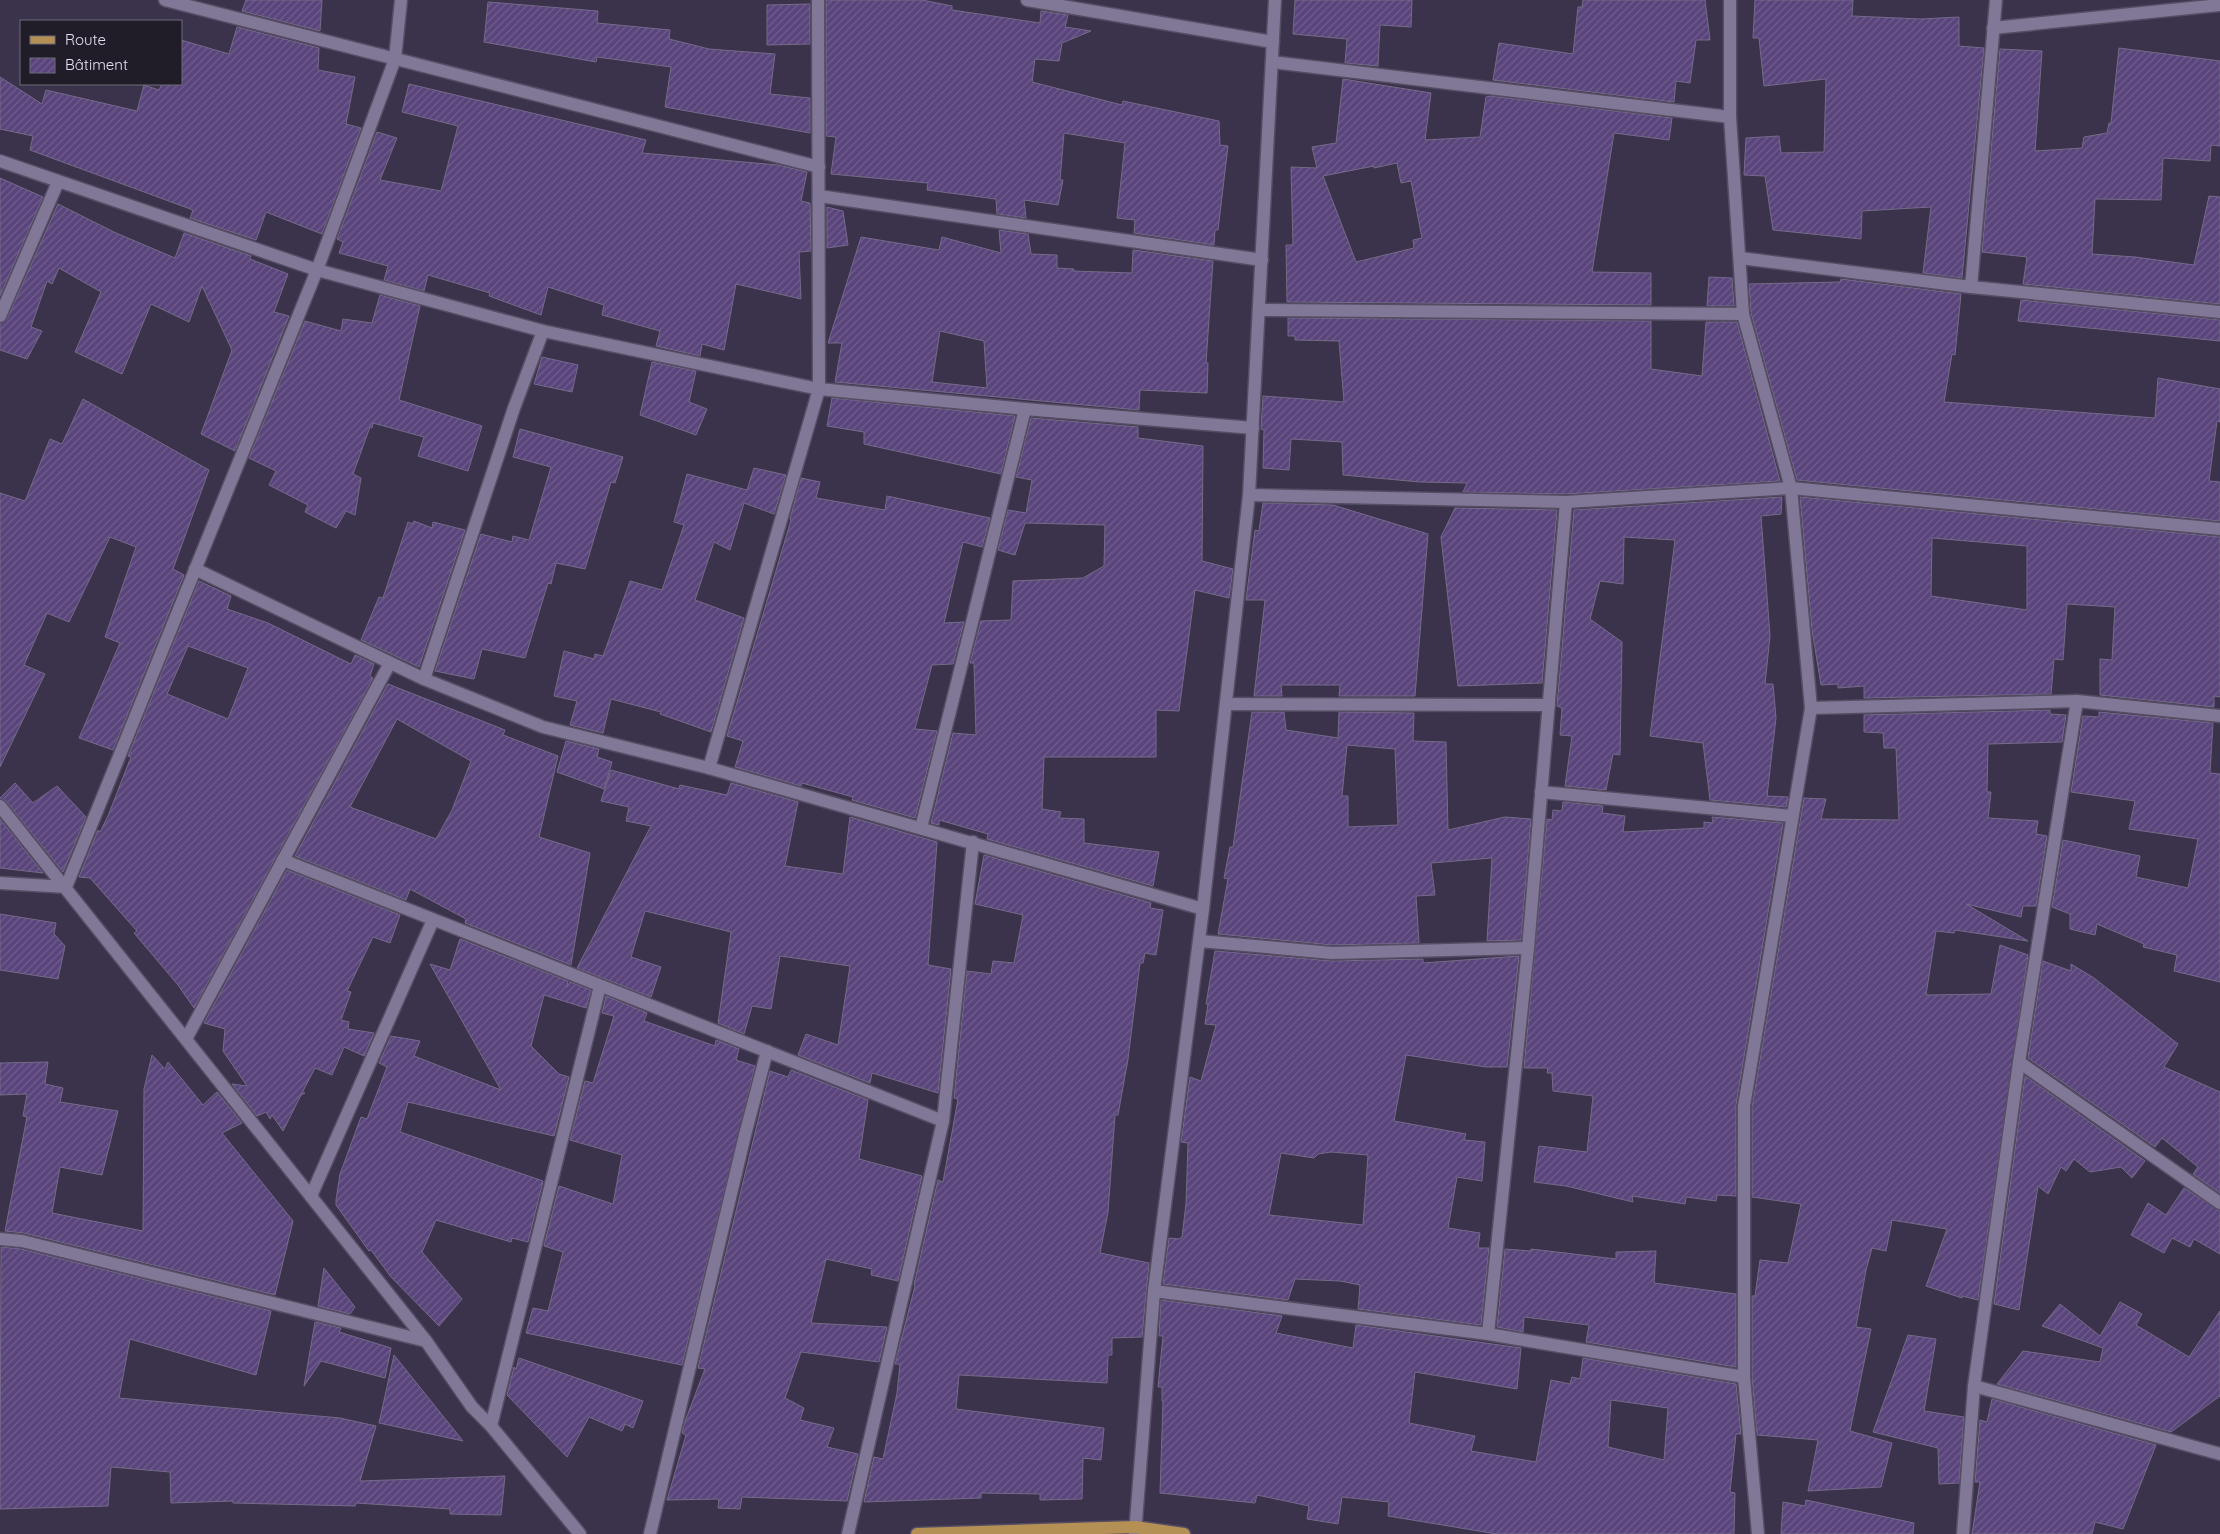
<svg xmlns="http://www.w3.org/2000/svg" width="2220" height="1534" viewBox="0 0 2220 1534" font-family="Quicksand,sans-serif">
<style>
.building{fill:url(#building-hatch);stroke:#756b89;fill-rule:evenodd}
.lines{fill:none;stroke-linecap:round;stroke-linejoin:round}
.street-casing{stroke:#554d63;stroke-width:15}
.primary-casing{stroke:#554d63;stroke-width:15}
.street{stroke:#817796;stroke-width:12}
.primary{stroke:#b59055;stroke-width:12}
</style>
<defs>
<pattern id="building-hatch" width="6" height="6" patternUnits="userSpaceOnUse" patternTransform="scale(1.25)"><rect width="6" height="6" fill="#59447b"/><path d="M-1 1l2-2M0 6l6-6M5 7l2-2" fill="none" stroke="#715f8e"/></pattern>
</defs>
<rect width="100%" height="100%" fill="#3b324c"/>
<g class="building">
<path d="M246 0H322L320 31 242 11Z"/>
<path d="M826 0H922L952 6V10L1040 23 1041 11 1068 15 1065 27 1091 31 1062 43 1059 61 1035 59 1032 82 1122 105 1123 101 1219 121 1220 145 1228 146 1218 230H1215L1214 245 1134 233 1135 220 1117 218 1125 143 1064 133 1060 180H1063L1058 205 1024 200 1026 218 997 214 996 199 927 190 928 183 831 174 836 137 826 136Z"/>
<path d="M1295 0H1412L1411 27 1380 25 1378 66 1345 63 1347 39 1293 34Z"/>
<path d="M1583 0H1705L1710 40H1696L1690 83 1676 81 1674 102 1493 80 1499 43 1573 54 1578 7H1582Z"/>
<path d="M1755 0H1853L1852 16 1921 19 1959 17V46L1984 48 1962 278 1923 273 1931 207 1862 211 1861 239 1773 230 1765 176 1744 175 1746 138 1779 136 1781 153 1824 152 1826 79 1764 86 1759 38H1753Z"/>
<path d="M488 2 598 11 597 23 670 30 669 39 709 49 775 54 770 94 810 98V133L665 107 671 67 597 57 596 62 484 42Z"/>
<path d="M810 4V44L767 45V5Z"/>
<path d="M237 27 319 48 318 70 355 77 346 124 361 128 322 234 266 212 256 240 190 218 193 210 30 150 33 136 0 129V77L42 104 46 90 137 111 144 85 159 90 162 84H181V40L229 54Z"/>
<path d="M2119 48 2220 61V146L2211 145 2210 161 2163 158 2161 200 2095 199 2092 254 2135 257 2194 265 2209 196 2220 197V304L2023 284 2027 257 1982 252 2000 49 2042 51 2035 151 2082 148 2084 137 2107 133 2109 123H2111Z"/>
<path d="M1343 79 1431 93 1425 140 1480 137 1486 97 1491 96 1672 118 1669 140 1614 133 1592 272 1651 273V305L1287 302 1286 245H1293L1291 167 1317 168 1312 147 1336 143ZM1397 163 1401 183 1411 181 1422 238 1413 240 1414 248 1356 262 1323 176 1374 166V168Z"/>
<path d="M409 84 646 140 642 153 778 165 807 172 801 201 810 203 811 251 799 252 801 299 736 284 724 350 702 344 700 356 656 346 660 331 602 315 604 305 548 287 541 315 489 296 490 293 428 275 424 291 384 280 388 266 339 253 343 242 337 239 377 132 397 138 380 180 441 191 458 126 402 112Z"/>
<path d="M0 178 43 197 0 296Z"/>
<path d="M58 204 116 233 175 258 184 233 251 256 250 259 288 274 274 312 289 316 235 451 201 434 232 350 202 286 189 322 151 304 122 374 75 352 101 292 59 268 52 284 47 281 31 327 42 331 27 359 0 350V324L7 319Z"/>
<path d="M827 207 843 211 848 245 827 248Z"/>
<path d="M999 230 1028 234 1031 254 1057 255V268L1074 269 1073 271 1132 273 1133 250 1213 261 1206 363H1208L1207 393 1140 390 1139 410 835 382 842 343H828L861 237 939 250 942 237 1001 253ZM940 331 984 341 987 388 932 382Z"/>
<path d="M1709 277 1732 278 1734 306H1707Z"/>
<path d="M1841 279 1961 294 1955 355 1952 354 1944 402 2155 418 2158 378 2220 389V422L2217 421 2209 481 2220 482V521L1797 480 1751 313 1749 284 1840 282Z"/>
<path d="M380 295 420 306 399 400 482 426 468 471 418 456 424 437 373 423 372 428 370 427 353 474 361 478 355 515 346 511 336 528 305 512 308 505 269 485 276 471 249 458 305 321 341 331 343 319 372 323Z"/>
<path d="M2021 300 2220 320V341L2018 321Z"/>
<path d="M1288 318 1651 321V369L1702 376 1706 322H1737L1780 481 1566 494 1463 492 1467 483 1420 482 1343 475 1342 442 1291 439 1289 470 1263 468 1264 430 1261 429 1263 396 1344 402 1339 341 1295 340V336H1288Z"/>
<path d="M542 357 578 365 572 392 534 384Z"/>
<path d="M652 362 696 371 689 402 707 409 696 435 640 415Z"/>
<path d="M832 398 1015 416 1001 474 864 444V432L827 426Z"/>
<path d="M83 399 209 470 173 569 184 575 113 750 79 738 120 643 105 637 136 547 110 537 69 622 47 613 24 665 45 674 0 767V493L25 501 50 439 62 444Z"/>
<path d="M1031 418 1138 427V438L1203 446 1202 561 1233 569 1229 598 1195 590 1179 711 1156 710V757H1044L1042 809 1061 812 1059 818 1084 819V843L1159 852 1153 886 987 839 988 834 939 820V825L931 823 953 733 976 735 974 663H970L981 621 1011 620 1013 581 1083 578 1104 566 1105 525 1025 523 1015 555 998 550 1008 510 1026 513 1032 480 1016 477Z"/>
<path d="M520 429 623 457 615 483 611 482 585 569 556 563 551 584 548 583 525 658 482 649 474 679 435 671 481 534 512 542 513 536 529 540 551 467 513 457Z"/>
<path d="M754 468 786 475 774 514 744 503 730 550 714 542 695 600 744 618 711 732 660 714 661 712 611 699 603 733 570 725 577 701 554 696 564 651 594 659 595 654 603 656 630 581 662 590 684 525 674 522 687 474 747 490Z"/>
<path d="M801 478 820 482 816 498 885 510 887 496 990 518 982 547 963 542 944 623 964 622 953 664 932 665 915 729 937 731 915 818 852 800 853 797 802 783 801 786 735 767 743 741 727 736 791 520 790 519Z"/>
<path d="M1782 497 1781 514 1761 516 1770 636 1765 684H1773L1776 718 1767 796 1788 797 1786 807 1710 800 1703 743 1650 736 1675 540 1624 537 1623 584 1600 581 1590 619 1622 642 1620 755 1613 754 1606 790 1565 786 1572 736 1560 735 1562 708 1557 706 1574 510Z"/>
<path d="M1800 497 2220 537V697L2214 696V707L2100 695V659L2112 660 2115 607 2067 604 2063 660 2054 659 2051 694 1864 698V686L1838 688V684L1821 685 1812 630ZM1932 538 2027 546V610L1931 596Z"/>
<path d="M1263 503 1333 505 1428 534 1415 696H1339L1340 685H1281L1282 696H1254L1265 600H1246L1255 530 1259 531Z"/>
<path d="M1455 508 1557 510 1542 683 1458 686 1441 537Z"/>
<path d="M414 521 432 528 433 522 465 530 419 667 361 640 379 597 383 598 408 522 412 524Z"/>
<path d="M199 581 231 596 227 609 268 623 351 664 355 655 374 664 370 676 373 678 194 1008 178 985 134 933 137 931 90 878 79 877 98 830 100 832 108 816 131 757 128 756ZM188 646 248 668 228 719 167 694Z"/>
<path d="M388 684 505 730 503 735 558 756 539 837 590 853 571 965 465 923 466 919 410 889 406 900 295 856ZM397 719 471 761 452 810 436 839 350 807Z"/>
<path d="M2050 710V714L2066 715 2062 742 1988 744 1987 792H1991L1988 818 2038 821 2036 834 2047 836 2036 906H2023L2021 917 1966 904 2028 941 1955 930 1954 933 1936 931 1926 995 1991 994 2000 945 2028 955 1978 1300 1962 1296V1298L1926 1286 1947 1229 1892 1220 1886 1251 1872 1248 1866 1270 1856 1327 1871 1329 1850 1431 1892 1443 1881 1487 1808 1491 1818 1440 1757 1435 1752 1377V1296H1755L1760 1260 1788 1263 1801 1204 1752 1197V1107L1804 798 1826 799 1821 819 1899 820 1896 748H1884L1883 733 1864 732V715Z"/>
<path d="M1252 712H1284L1286 730 1338 738 1339 712 1414 713 1413 741 1446 742 1448 830 1505 817 1531 819 1521 940 1487 941 1492 858 1431 863 1435 895 1416 896 1419 943 1332 945 1218 934 1228 879 1224 878 1230 847H1233ZM1347 745 1395 749 1398 825 1348 827V796H1342Z"/>
<path d="M2099 712 2213 723 2210 773 2220 774V982L2174 971 2177 955 2143 947 2144 944 2097 924 2095 935 2070 929V914L2052 907 2063 840 2140 856 2136 877 2188 888 2198 839 2129 829 2135 801 2071 792 2083 716 2099 717Z"/>
<path d="M566 741 599 749 597 757 612 762 604 789 557 772Z"/>
<path d="M611 770 679 789 680 785 727 795 731 783 798 802 785 866 843 874 850 817 937 842 928 965 951 969 938 1093 872 1073 870 1083 798 1055 806 1034 838 1045 850 966 780 956 771 1009 752 1006 744 1034 718 1023 731 932 645 911 631 957 661 967 651 997 577 968 651 826 626 821 629 807 601 801Z"/>
<path d="M15 783 33 803 57 786 86 817 63 872 6 801 0 798Z"/>
<path d="M1563 802 1603 806 1602 813 1625 816 1623 832 1704 828V822L1713 823 1712 817 1783 823 1736 1105V1196L1717 1195 1716 1201 1686 1197 1685 1204 1632 1196 1633 1202 1566 1186 1534 1182 1539 1146 1587 1152 1593 1096 1553 1091 1552 1073H1547L1548 1068H1524L1547 819 1552 820 1553 810 1562 811Z"/>
<path d="M0 819 43 873 0 868Z"/>
<path d="M984 855 1151 903 1150 908 1163 910 1156 955 1145 953 1143 963H1140L1128 1059 1118 1115H1115L1108 1212 1100 1253 1149 1263 1142 1337 1112 1338V1355H1108L1107 1383 959 1375 956 1409 1104 1428 1101 1460 1083 1458 1082 1499 1040 1500V1494L981 1493V1498L864 1502 874 1457 883 1459 897 1393 900 1364H895L915 1286 914 1285 938 1180 943 1182 958 1099 954 1098 967 971 991 974 993 961 1014 963 1023 915 975 904Z"/>
<path d="M287 870 400 915 390 943 373 937 347 991 351 992 341 1020 349 1022 348 1029 374 1033 364 1056 344 1047 332 1075 315 1068 302 1093H305L301 1095 283 1131 272 1115 270 1119 266 1112 257 1116 232 1084 247 1086 223 1051 225 1029 204 1023Z"/>
<path d="M0 914 56 923 54 934 65 946 58 979 0 970Z"/>
<path d="M460 939 568 981 567 987 570 982 591 990 586 1008 544 995 531 1046 559 1074 569 1077 554 1136 408 1102 400 1132 543 1181 528 1242 512 1238 511 1242 436 1220 422 1252 462 1299 439 1326 391 1277 371 1250 369 1251 336 1205V1200L340 1174 361 1117 367 1119 387 1067 379 1063 391 1036 420 1041 414 1056 501 1090 430 964 450 970Z"/>
<path d="M1215 951 1332 961 1423 959V963L1519 956 1507 1067H1486L1406 1055 1394 1121 1466 1134 1464 1140 1485 1142 1482 1181 1457 1177 1448 1228 1480 1233 1478 1248H1489L1481 1325 1358 1309 1360 1285 1340 1281 1295 1279 1288 1300 1163 1284 1169 1238 1179 1239 1182 1237 1186 1204 1188 1143 1181 1142 1190 1077 1201 1081 1216 1025 1205 1024 1208 1004H1206ZM1331 1152 1368 1155 1363 1225 1269 1215 1281 1153 1314 1158 1318 1154Z"/>
<path d="M2043 961 2071 971V964L2094 978 2178 1044 2164 1067 2220 1092V1193L2193 1174 2198 1167 2162 1138 2155 1147 2028 1058Z"/>
<path d="M606 996 647 1013 644 1021 715 1046 716 1040 739 1049 736 1060 755 1066 682 1365 526 1333 533 1308 548 1311 563 1252 544 1246 559 1186 613 1204 622 1155 570 1140 585 1081 593 1083 614 1016 602 1013Z"/>
<path d="M152 1055 165 1069 168 1062 203 1105 217 1092 242 1123 222 1133 293 1221 275 1295 24 1233 5 1231 27 1117 23 1116 27 1094 0 1095V1063L48 1062 45 1084 63 1088 60 1102 118 1111 102 1175 60 1167 52 1213 143 1231 144 1089Z"/>
<path d="M791 1070 868 1100 859 1159 922 1176 898 1281 871 1275 872 1269 826 1259 811 1323 887 1327 879 1362 801 1352 785 1398 804 1408 800 1420 834 1428 827 1447 858 1454 847 1501 742 1497 740 1509 718 1508 719 1499 667 1500 686 1435 682 1433 684 1424 705 1369 698 1368 770 1071 788 1077Z"/>
<path d="M2025 1076 2145 1161 2132 1178 2121 1167 2090 1172 2074 1159 2066 1171 2061 1167 2048 1194 2038 1186 2019 1310 1994 1304Z"/>
<path d="M2184 1188 2220 1211V1254L2194 1239 2190 1247 2172 1238 2164 1253 2131 1235 2148 1203 2166 1215Z"/>
<path d="M1 1247 21 1249 271 1311 256 1375 130 1339 119 1398 340 1418 376 1426 360 1481 505 1476 501 1515 450 1514V1509L356 1503 355 1506 233 1503V1501L171 1503 170 1472 111 1467 108 1506 0 1509Z"/>
<path d="M1505 1249 1531 1251V1249L1616 1259V1252L1656 1251 1654 1283 1736 1294V1367L1586 1342 1589 1325 1524 1317 1523 1332 1497 1327Z"/>
<path d="M324 1268 355 1307 350 1314 318 1306Z"/>
<path d="M1161 1300 1282 1316 1276 1333 1353 1348 1356 1325 1521 1348 1517 1389 1415 1372 1409 1423 1475 1436 1471 1451 1536 1462 1551 1380 1570 1384 1572 1377 1580 1379 1583 1358 1736 1384 1741 1434H1736L1730 1492 1735 1493 1734 1534H1497L1388 1516 1389 1502 1342 1497 1338 1524 1307 1519 1309 1506 1257 1495 1255 1503 1160 1493 1163 1401H1162V1387H1158L1163 1336H1159ZM1611 1400 1668 1408 1664 1460 1608 1447Z"/>
<path d="M2120 1302 2142 1314 2136 1325 2189 1357 2220 1311V1396L2171 1432 1997 1384 2023 1351 2100 1362 2103 1348 2042 1326 2060 1304 2100 1336Z"/>
<path d="M315 1322 341 1328 339 1332 391 1348 385 1378 321 1361 304 1386Z"/>
<path d="M1908 1335 1936 1339 1924 1411 1964 1417 1959 1483 1939 1484 1938 1448 1873 1432Z"/>
<path d="M394 1355 463 1441 379 1423Z"/>
<path d="M519 1358 643 1401 633 1428 625 1424 622 1431 589 1417 567 1457 507 1395 514 1367 516 1369Z"/>
<path d="M1992 1399 2156 1445 2123 1529 2095 1522 2092 1534H1972L1980 1482H1975L1980 1420 1987 1422Z"/>
<path d="M1806 1500 1914 1523 1913 1534H1781L1783 1502 1805 1506Z"/>
</g>
<g class="lines">
<defs>
<g id="street">
<path d="M165 0 819 167"/>
<path d="M1027 0 1273 42"/>
<path d="M1730 0V117L1743 314 1791 488 1811 708 1744 1106V1377L1758 1534"/>
<path d="M1993 28 2220 5"/>
<path d="M1272 62 1730 117"/>
<path d="M0 161 317 270 543 331 819 389 1025 409 1253 428"/>
<path d="M819 196 1262 260"/>
<path d="M1740 258 1971 287 2220 312"/>
<path d="M1971 287 1996 0"/>
<path d="M1259 310 1743 314"/>
<path d="M0 316 58 182"/>
<path d="M1249 495 1566 502 1791 488 2220 529"/>
<path d="M195 569 424 679 543 727 709 768 1203 909"/>
<path d="M424 679 514 408 543 331"/>
<path d="M1226 704 1549 705"/>
<path d="M1811 708 2077 701 2220 716"/>
<path d="M709 768 819 389 818 0"/>
<path d="M1541 792 1792 816"/>
<path d="M0 806 426 1341 472 1407 491 1426 580 1534"/>
<path d="M921 828 1025 409"/>
<path d="M283 860 943 1121"/>
<path d="M0 883 66 887 317 270 395 59 401 0"/>
<path d="M1200 941 1332 953 1528 948"/>
<path d="M186 1039 390 663"/>
<path d="M2019 1062 2220 1203"/>
<path d="M311 1196 433 920"/>
<path d="M0 1239 22 1241 426 1341"/>
<path d="M1154 1291 1488 1334 1744 1377"/>
<path d="M1488 1334 1528 948 1566 502"/>
<path d="M1974 1386 2220 1454"/>
<path d="M491 1426 600 986"/>
<path d="M650 1534 745 1135 767 1051"/>
<path d="M848 1534 943 1121 973 842"/>
<path d="M1135 1534 1154 1291 1203 909 1249 495 1275 0"/>
<path d="M1963 1534 1974 1386 2019 1062 2077 701"/>
</g>
<path id="primary" d="M917 1534 1135 1527 1184 1534"/>
</defs>
<use href="#street" class="street-casing"/>
<use href="#primary" class="primary-casing"/>
<use href="#street" class="street"/>
<use href="#primary" class="primary"/>
</g>
<rect x="20" y="20" width="162" height="65" fill="#201c28" stroke="#6f6a78"/>
<rect x="30" y="36" width="25" height="8" fill="#b59055" stroke="#6f6a78"/>
<text x="65" y="45" font-size="15" fill="#e5e0f1">Route</text>
<rect x="30" y="58" width="25" height="15" fill="url(#building-hatch)" stroke="#6f6a78"/>
<text x="65" y="70" font-size="15" fill="#e5e0f1">Bâtiment</text>
</svg>
